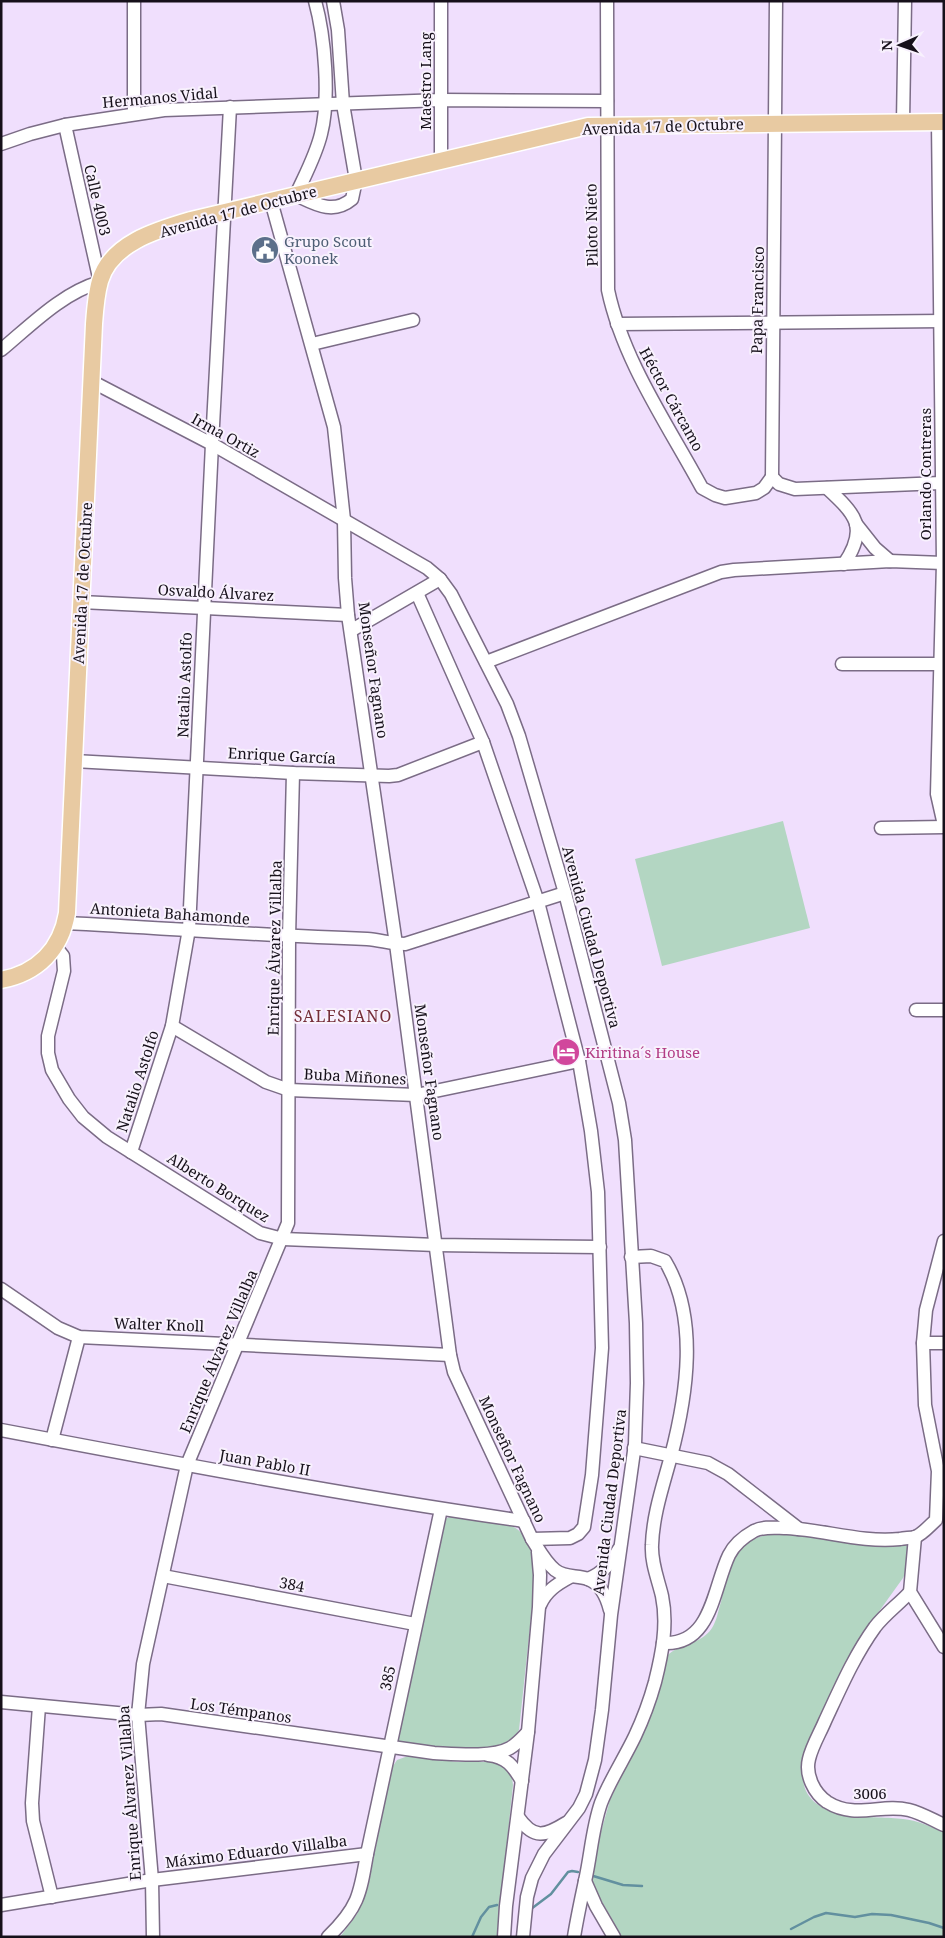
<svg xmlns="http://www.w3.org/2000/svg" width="945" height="1938" viewBox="0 0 945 1938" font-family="'Noto Serif',serif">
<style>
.green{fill:#b3d6c2}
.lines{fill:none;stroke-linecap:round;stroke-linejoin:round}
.stream{stroke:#62909f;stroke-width:2.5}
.minor-casing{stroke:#7b6c86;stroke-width:15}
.major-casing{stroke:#fff;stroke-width:19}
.minor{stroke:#fff;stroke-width:12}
.major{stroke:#e8caa2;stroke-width:16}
.labels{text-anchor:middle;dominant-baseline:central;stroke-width:4;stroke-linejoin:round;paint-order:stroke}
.street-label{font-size:15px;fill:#16101a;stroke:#f8f1fd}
.service-label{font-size:15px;fill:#4e5e75;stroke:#f8f1fd;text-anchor:start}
.hotel-label{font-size:15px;fill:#b23c85;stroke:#f8f1fd;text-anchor:start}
.neighbourhood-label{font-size:16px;letter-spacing:1px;fill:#752e39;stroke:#f8f1fd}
</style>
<rect width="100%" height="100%" fill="#f0dffd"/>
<g class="green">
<path d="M783 821 810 928 662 966 635 859Z"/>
<path d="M452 1516C464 1517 509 1523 517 1529 532 1540 534 1565 535 1580L519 1730C502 1761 427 1746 397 1743L445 1519Z"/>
<path d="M780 1533 881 1547 910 1544 907 1569 903 1578 870 1624 802 1769C803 1776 803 1785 806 1791 822 1823 875 1815 903 1819 917 1820 931 1827 944 1832V1937H622L593 1886 591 1867 610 1800 642 1734 667 1656C679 1643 701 1645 712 1628 717 1620 718 1611 721 1602 730 1564 735 1536 780 1533Z"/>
<path d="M408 1756 458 1762H500L511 1771 513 1785 497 1937H340L357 1914 368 1887 391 1769 397 1760Z"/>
</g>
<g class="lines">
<g class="stream">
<path d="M590 1875 623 1885 642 1886"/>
<path d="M531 1909 551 1894 568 1872 572 1871 578 1872"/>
<path d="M791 1929 814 1917 826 1913 855 1917 872 1914 891 1915 929 1923 944 1928"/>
<path d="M472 1937 481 1917 489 1907 497 1905"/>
</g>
<defs>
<g id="minor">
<path d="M134 1V114"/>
<path d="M315 1C325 37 330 99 321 134 316 155 305 175 296 195 315 204 333 215 352 199L356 180 343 104 338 30 333 1"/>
<path d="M607 1 608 290C623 361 668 425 702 488L715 495 725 498 756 493 764 488 772 477 779 484 795 489 941 483"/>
<path d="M903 122 905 1"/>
<path d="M938 122 943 563 937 794 944 825"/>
<path d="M1 144 30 134 65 125 164 110 442 100 607 101"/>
<path d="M441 160V1"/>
<path d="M271 201 334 427 344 520 345 578 348 615 396 944 450 1355 454 1372 532 1539C539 1550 545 1562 555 1570 565 1578 577 1575 588 1579 601 1584 607 1598 610 1610"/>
<path d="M617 324 944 321"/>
<path d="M312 344 413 320"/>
<path d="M1 350C31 325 62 293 100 282L65 125"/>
<path d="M91 381 212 444 427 568 440 579 451 594 507 704 519 736 565 893 619 1103 625 1140 636 1323 637 1383 635 1444 611 1615 602 1710 595 1760 586 1794 579 1808 544 1854 532 1878 527 1897 523 1937"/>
<path d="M772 477 776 1"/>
<path d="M827 488C855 514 869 527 844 564"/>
<path d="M856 524 875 548 890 561"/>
<path d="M417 593 483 742 538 902 579 1061 591 1131 598 1192 602 1348 592 1475 584 1527 578 1534 570 1538 532 1539"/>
<path d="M81 602 348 615"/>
<path d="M352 630 440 579"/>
<path d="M486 662 721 572 734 570 890 561 943 563"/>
<path d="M842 664H944"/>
<path d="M74 761 293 773 389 776 398 775 483 742"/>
<path d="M881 828 944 827"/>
<path d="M65 923C166 928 267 936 367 939 380 940 392 944 405 944L565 893"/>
<path d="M55 946 63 956 64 971 48 1036V1053L52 1070 69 1099 83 1117 107 1137 260 1233 283 1239 436 1245 600 1247"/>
<path d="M916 1010H944"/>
<path d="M172 1026 266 1082 289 1090 416 1095 579 1061"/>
<path d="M131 1152 172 1026 189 929 212 444 230 107"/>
<path d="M1 1289 58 1328 79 1337 450 1355"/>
<path d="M923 1343H944"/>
<path d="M1 1430C175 1463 349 1496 524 1521"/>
<path d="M52 1440 79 1337"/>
<path d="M634 1448 708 1463 728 1474 799 1529"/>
<path d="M915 1537 910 1592 944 1647"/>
<path d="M163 1576 415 1624"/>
<path d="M588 1579C603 1573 611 1563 619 1549"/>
<path d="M910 1592C899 1604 885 1614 875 1627 854 1656 840 1689 825 1721 820 1733 812 1746 809 1759 805 1775 814 1793 827 1802 856 1820 881 1803 909 1810 921 1813 933 1820 944 1825"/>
<path d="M540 1605C546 1591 557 1584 570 1577"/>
<path d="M663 1643C712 1646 713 1588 729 1555 734 1545 745 1536 754 1531 764 1526 776 1528 787 1528 825 1530 862 1543 900 1539 905 1538 911 1538 915 1537 923 1534 930 1525 936 1520L938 1471 925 1405 923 1343 926 1310 944 1241"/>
<path d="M1 1702 138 1715 161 1714 434 1753C454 1754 492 1758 510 1748 517 1744 522 1738 528 1732"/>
<path d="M39 1706 32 1803 33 1821 52 1897"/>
<path d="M488 1755C507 1757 513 1766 522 1781"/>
<path d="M518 1817C534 1840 545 1836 566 1823"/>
<path d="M585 1881 596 1906 614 1937"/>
<path d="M1 1905 152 1880 367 1854"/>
<path d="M153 1937 152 1880 138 1715 143 1664 187 1465 288 1223 289 937 293 773"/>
<path d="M328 1937C358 1908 360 1895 367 1854L441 1509"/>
<path d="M504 1937 506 1906 528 1732 539 1607 540 1575 538 1552"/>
<path d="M574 1937C577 1918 581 1900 585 1881 591 1855 592 1829 601 1803 610 1780 624 1759 635 1736 643 1719 650 1700 655 1682 662 1654 668 1625 662 1596 658 1579 651 1563 652 1545 653 1514 663 1486 671 1456 687 1395 699 1318 665 1261L651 1256 631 1257"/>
</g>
<path id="major" d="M1 980C38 973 61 949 67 913L94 324C95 310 96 295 100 281 111 243 157 230 191 220L588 126 944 122"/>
</defs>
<use href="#minor" class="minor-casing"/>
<use href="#major" class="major-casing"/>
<use href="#minor" class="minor"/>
<use href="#major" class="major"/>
</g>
<defs>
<symbol id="civic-disc" viewBox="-11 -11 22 22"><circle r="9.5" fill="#5c6f8a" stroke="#f8f1fd"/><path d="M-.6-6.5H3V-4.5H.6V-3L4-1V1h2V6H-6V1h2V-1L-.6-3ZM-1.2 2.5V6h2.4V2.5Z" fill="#fff"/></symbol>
<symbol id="hotel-disc" viewBox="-11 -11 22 22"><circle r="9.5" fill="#d1479c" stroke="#f8f1fd"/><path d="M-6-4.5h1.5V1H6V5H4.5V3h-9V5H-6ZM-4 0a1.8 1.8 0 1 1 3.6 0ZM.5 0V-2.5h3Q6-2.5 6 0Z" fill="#fff"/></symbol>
</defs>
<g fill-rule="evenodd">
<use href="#civic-disc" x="249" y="234" width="32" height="32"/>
<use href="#hotel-disc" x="550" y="1036" width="32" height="32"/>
</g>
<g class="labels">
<g class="street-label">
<text transform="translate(425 81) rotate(-90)">Maestro Lang</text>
<text transform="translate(160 97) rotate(-5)">Hermanos Vidal</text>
<text transform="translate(663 126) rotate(-2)">Avenida 17 de Octubre</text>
<text transform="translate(98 200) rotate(77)">Calle 4003</text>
<text transform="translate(238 211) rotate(-15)">Avenida 17 de Octubre</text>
<text transform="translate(591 225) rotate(-91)">Piloto Nieto</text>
<text transform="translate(757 300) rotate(-89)">Papa Francisco</text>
<text transform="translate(672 399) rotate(61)">Héctor Cárcamo</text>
<text transform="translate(226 435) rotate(29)">Irma Ortiz</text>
<text transform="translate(925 474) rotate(-90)">Orlando Contreras</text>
<text transform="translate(82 583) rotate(-87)">Avenida 17 de Octubre</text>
<text transform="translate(216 592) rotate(3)">Osvaldo Álvarez</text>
<text transform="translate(374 670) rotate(82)">Monseñor Fagnano</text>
<text transform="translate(184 685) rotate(-88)">Natalio Astolfo</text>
<text transform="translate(282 755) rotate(3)">Enrique García</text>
<text transform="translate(170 913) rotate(4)">Antonieta Bahamonde</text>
<text transform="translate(592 937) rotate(75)">Avenida Ciudad Deportiva</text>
<text transform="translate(274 948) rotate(-89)">Enrique Álvarez Villalba</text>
<text transform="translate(430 1072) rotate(82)">Monseñor Fagnano</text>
<text transform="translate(355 1076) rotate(3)">Buba Miñones</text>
<text transform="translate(137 1081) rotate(-72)">Natalio Astolfo</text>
<text transform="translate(219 1187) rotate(32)">Alberto Borquez</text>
<text transform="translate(159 1324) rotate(2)">Walter Knoll</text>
<text transform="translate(218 1351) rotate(-67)">Enrique Álvarez Villalba</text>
<text transform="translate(513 1459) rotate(65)">Monseñor Fagnano</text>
<text transform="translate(265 1462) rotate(10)">Juan Pablo II</text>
<text transform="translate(609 1502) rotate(-83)">Avenida Ciudad Deportiva</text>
<text transform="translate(292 1584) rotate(11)">384</text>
<text transform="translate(387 1678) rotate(-78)">385</text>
<text transform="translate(241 1710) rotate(8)">Los Témpanos</text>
<text transform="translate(129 1793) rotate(-94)">Enrique Álvarez Villalba</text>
<text x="870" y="1793">3006</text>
<text transform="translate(256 1851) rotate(-7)">Máximo Eduardo Villalba</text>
</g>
<g class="service-label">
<text x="284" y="241">Grupo Scout<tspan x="284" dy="17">Koonek</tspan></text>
</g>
<g class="hotel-label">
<text x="585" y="1052">Kiritina´s House</text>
</g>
<g class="neighbourhood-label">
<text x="343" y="1016">SALESIANO</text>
</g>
</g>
<rect width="945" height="1938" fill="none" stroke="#16101a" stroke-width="5"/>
<g transform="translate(900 45) rotate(268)" stroke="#f8f1fd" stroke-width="4" paint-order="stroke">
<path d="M0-4L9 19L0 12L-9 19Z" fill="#16101a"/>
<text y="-8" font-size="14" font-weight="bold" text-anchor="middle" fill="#16101a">N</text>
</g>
</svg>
